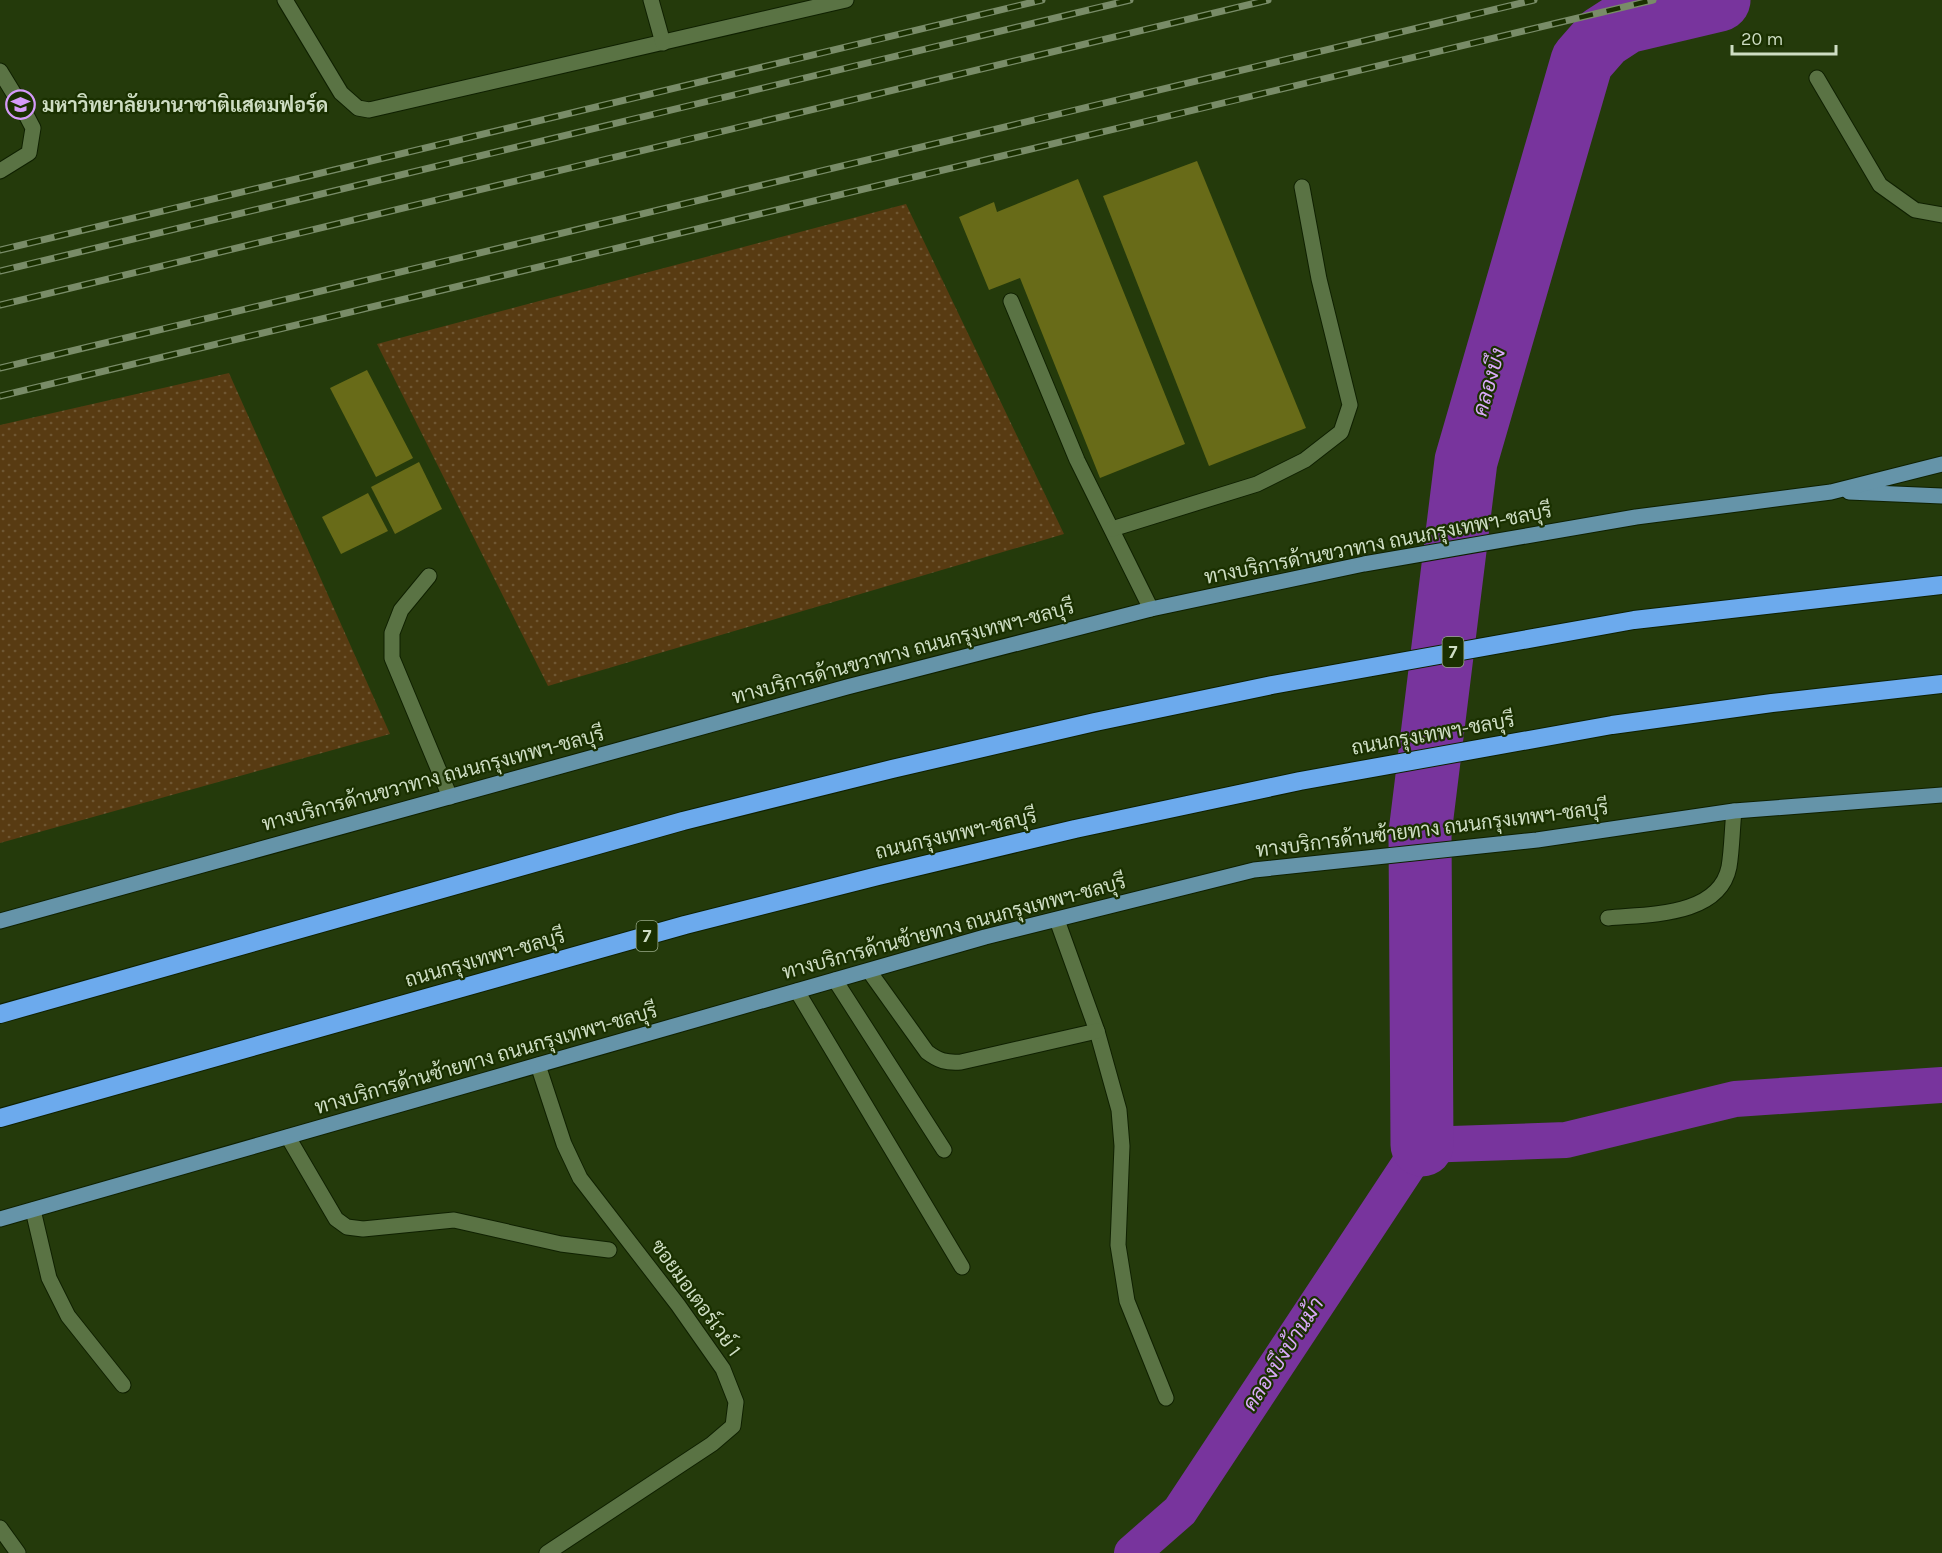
<svg xmlns="http://www.w3.org/2000/svg" width="1942" height="1553" viewBox="0 0 1942 1553" font-family="Karla,Sarabun,sans-serif">
<style>
.green{fill:url(#green-dots)}
.lines{fill:none;stroke-linecap:round;stroke-linejoin:round}
.canal{stroke:#78349d;stroke-width:36}
.river{stroke:#78349d;stroke-width:63}
.building{fill:#686b18}
.minor-casing{stroke:#0f2000;stroke-width:17}
.major-casing{stroke:#0f2000;stroke-width:17}
.highway-casing{stroke:#0f2000;stroke-width:20}
.minor{stroke:#5a7344;stroke-width:15}
.major{stroke:#6594a9;stroke-width:15}
.highway{stroke:#6caaed;stroke-width:18}
.rail-casing{stroke:#798c68;stroke-width:7}
.rail{stroke:#1a3000;stroke-width:4.5;stroke-dasharray:14;stroke-linecap:butt}
.labels{text-anchor:middle;dominant-baseline:central;stroke-width:4.5;stroke-linejoin:round;paint-order:stroke}
.shield{fill:#1a3000;stroke:#98a988;stroke-width:1.5}
.shield-label{font-size:18px;font-weight:bold;fill:#ceddc3}
.poi-label{font-size:20px;font-weight:bold;fill:#ceddc3;stroke:#1a3000;text-anchor:start}
.street-label{font-size:20px;fill:#ceddc3;stroke:#1a3000}
.water-label{font-size:21px;font-style:italic;fill:#daaaf9;stroke:#1a3000}
</style>
<defs>
<pattern id="green-dots" width="8" height="8" patternUnits="userSpaceOnUse" patternTransform="scale(1.5)"><rect width="8" height="8" fill="#583b12"/><path d="M2 2h.1M6 6h.1" fill="none" stroke="#6f5733" stroke-width="1.8" stroke-linecap="round"/></pattern>
</defs>
<rect width="100%" height="100%" fill="#243a0b"/>
<g class="green">
<path d="M906 204 1064 534 548 686 377 344Z"/>
<path d="M229 373 390 734 0 843V425Z"/>
</g>
<g class="lines">
<path class="canal" d="M1132 1553 1180 1511 1422 1145 1566 1140 1735 1099 1942 1085"/>
<path class="river" d="M1422 1145 1420 833 1466 461 1582 61 1603 37 1626 22 1719 0"/>
</g>
<g class="building">
<path d="M1197 161 1306 428 1209 466 1103 196Z"/>
<path d="M1078 179 1185 444 1100 478 1020 278 989 290 959 217 994 202 997 212Z"/>
<path d="M367 370 413 458 376 477 330 388Z"/>
<path d="M419 462 442 509 395 534 371 487Z"/>
<path d="M368 493 388 531 341 554 322 517Z"/>
</g>
<g class="lines">
<defs>
<g id="minor">
<path d="M285 0 341 93 358 108 369 110 846 0"/>
<path d="M651 0 663 43"/>
<path d="M0 71 22 107 33 128 29 153 0 171"/>
<path d="M1817 78 1880 185 1915 210 1942 215"/>
<path d="M1011 301 1077 460 1151 609"/>
<path d="M1112 529 1257 484 1305 460 1341 432 1350 405 1319 279 1302 187"/>
<path d="M429 576 401 610 392 633V658L450 797"/>
<path d="M1608 918C1647 914 1719 917 1729 867 1732 849 1732 830 1734 811"/>
<path d="M1057 920 1097 1031 1119 1110 1122 1146 1118 1245 1127 1301 1166 1398"/>
<path d="M869 971 927 1052C939 1061 946 1063 961 1062L1097 1031"/>
<path d="M835 980 944 1150"/>
<path d="M797 991 962 1267"/>
<path d="M538 1065 564 1144 580 1178 678 1305 723 1369 736 1402 733 1426 712 1444 547 1553"/>
<path d="M288 1137 336 1219 347 1227 363 1229 454 1220 561 1244 609 1250"/>
<path d="M33 1210 49 1278 68 1316 123 1385"/>
<path d="M0 1528 18 1553"/>
</g>
<g id="major">
<path d="M1849 492 1942 496"/>
<path d="M0 921 847 687 1151 609 1364 564 1636 517 1831 492 1942 464"/>
<path d="M0 1219 985 937 1254 870 1537 840 1734 811 1942 795"/>
</g>
<g id="highway">
<path d="M0 1014 683 821 892 769 1095 722 1272 685 1634 620 1942 585"/>
<path d="M0 1118 685 925 878 876 1075 829 1300 781 1612 725 1772 703 1942 684"/>
</g>
</defs>
<use href="#minor" class="minor-casing"/>
<use href="#major" class="major-casing"/>
<use href="#highway" class="highway-casing"/>
<use href="#minor" class="minor"/>
<use href="#major" class="major"/>
<use href="#highway" class="highway"/>
<defs>
<g id="rail">
<path d="M0 250 1042 0"/>
<path d="M0 271 1130 0"/>
<path d="M0 305 1268 0"/>
<path d="M0 368 1534 0"/>
<path d="M0 396 1653 0"/>
</g>
</defs>
<use href="#rail" class="rail-casing"/>
<use href="#rail" class="rail"/>
</g>
<defs>
<symbol id="university-ring" viewBox="-11 -11 22 22"><circle r="9.5" fill="#1a3000" stroke="#d59bfa" stroke-width="1.5"/><path d="M0-5L7-2L0 1L-7-2ZM-4 1L0 2.5L4 1V4Q0 6-4 4Z" fill="#d59bfa"/></symbol>
</defs>
<g fill-rule="evenodd">
<use href="#university-ring" x="4" y="88" width="33" height="33"/>
</g>
<g class="labels">
<g class="shield">
<rect x="1442.5" y="637" width="21" height="30" rx="4.5"/>
<rect x="636.5" y="921" width="21" height="30" rx="4.5"/>
</g>
<g class="shield-label">
<text x="1453" y="652">7</text>
<text x="647" y="936">7</text>
</g>
<g class="poi-label">
<text x="42" y="105">มหาวิทยาลัยนานาชาติแสตมฟอร์ด</text>
</g>
<g class="street-label">
<text transform="translate(1378 544) rotate(-11)">ทางบริการด้านขวาทาง ถนนกรุงเทพฯ-ชลบุรี</text>
<text transform="translate(903 652) rotate(-15)">ทางบริการด้านขวาทาง ถนนกรุงเทพฯ-ชลบุรี</text>
<text transform="translate(1433 734) rotate(-10)">ถนนกรุงเทพฯ-ชลบุรี</text>
<text transform="translate(433 779) rotate(-15)">ทางบริการด้านขวาทาง ถนนกรุงเทพฯ-ชลบุรี</text>
<text transform="translate(1432 829) rotate(-7)">ทางบริการด้านซ้ายทาง ถนนกรุงเทพฯ-ชลบุรี</text>
<text transform="translate(956 834) rotate(-13)">ถนนกรุงเทพฯ-ชลบุรี</text>
<text transform="translate(954 927) rotate(-15)">ทางบริการด้านซ้ายทาง ถนนกรุงเทพฯ-ชลบุรี</text>
<text transform="translate(485 958) rotate(-16)">ถนนกรุงเทพฯ-ชลบุรี</text>
<text transform="translate(486 1059) rotate(-16)">ทางบริการด้านซ้ายทาง ถนนกรุงเทพฯ-ชลบุรี</text>
<text transform="translate(696 1298) rotate(54)">ซอยมอเตอร์เวย์ 1</text>
</g>
<g class="water-label">
<text transform="translate(1489 382) rotate(-74)">คลองบึง</text>
<text transform="translate(1283 1354) rotate(-57)">คลองบึงบ้านม้า</text>
</g>
</g>
<path d="M1732 45v9h104v-9" fill="none" stroke="#ceddc3" stroke-width="3"/>
<text x="1741" y="45" font-size="18" fill="#ceddc3" stroke="#1a3000" stroke-width="4.5" paint-order="stroke">20 m</text>
</svg>
